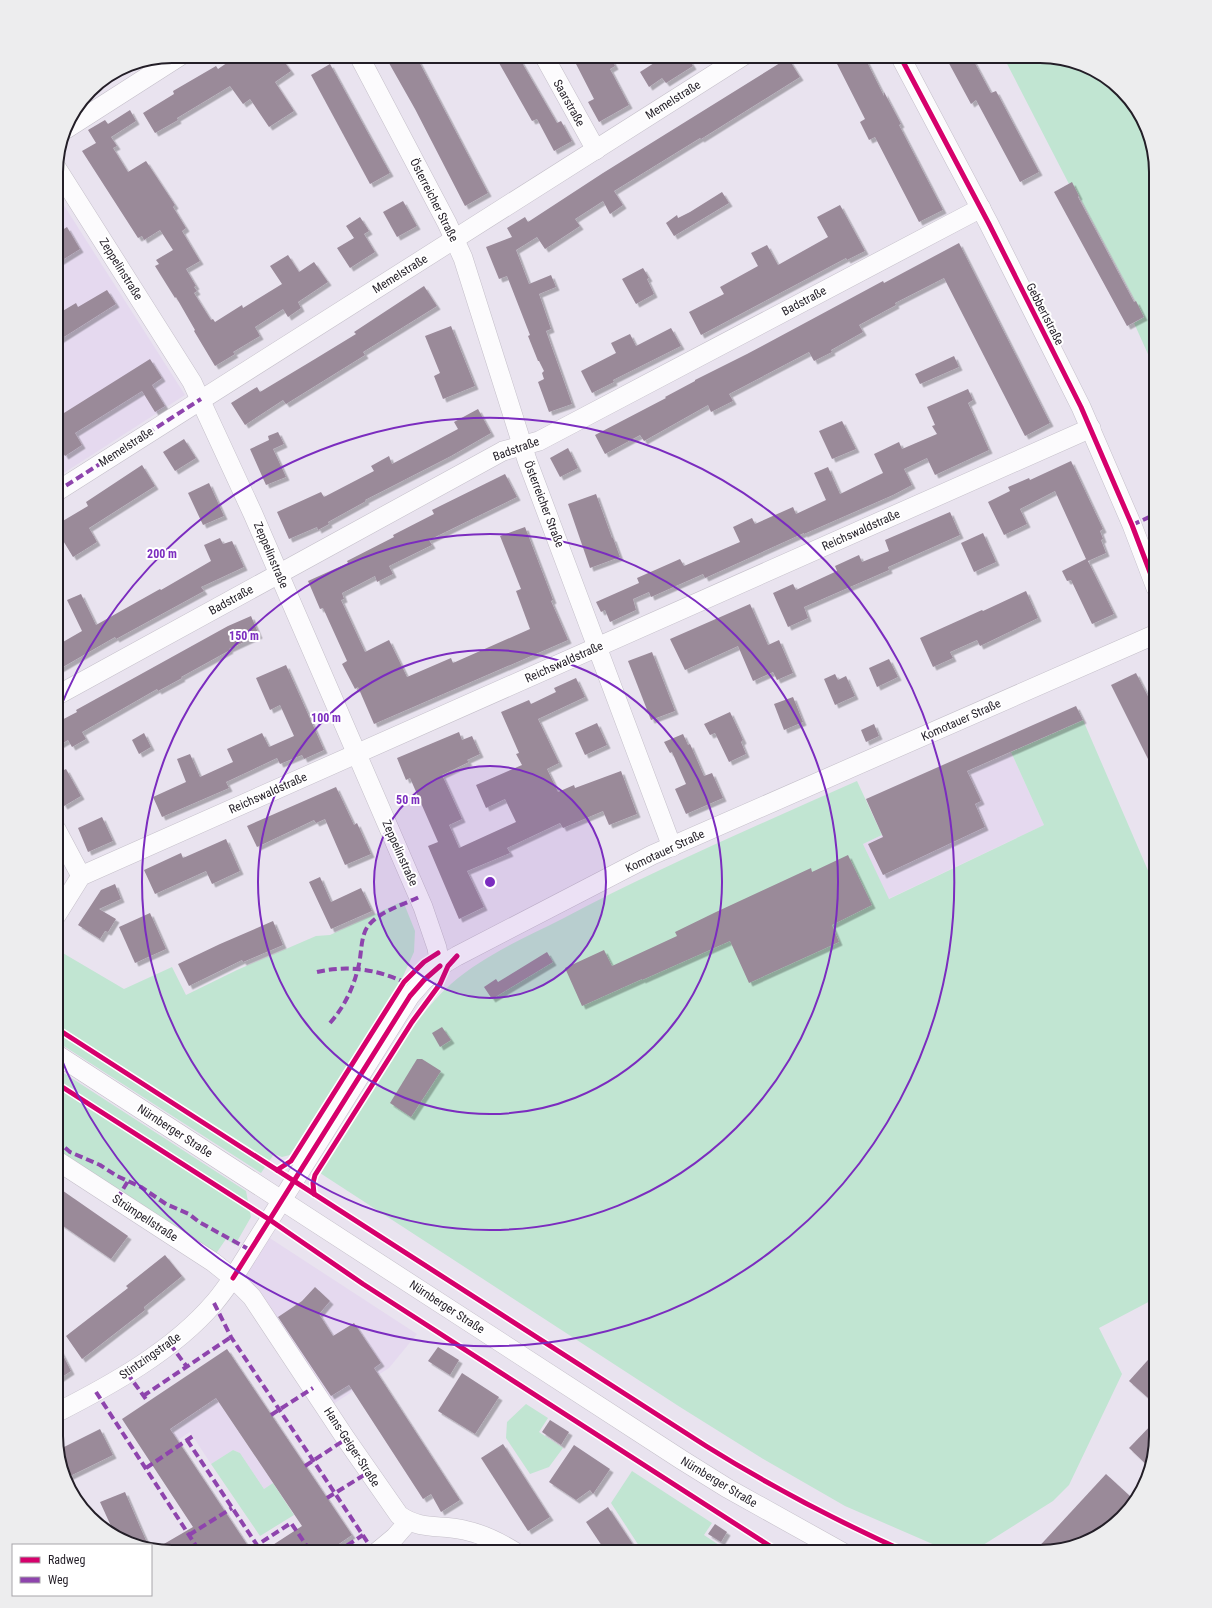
<svg xmlns="http://www.w3.org/2000/svg" width="1212" height="1608" viewBox="0 0 1212 1608" font-family="'Roboto Condensed',sans-serif">
<style>
.built{fill:#e5d9ef}
.green{fill:#c1e5d2}
.lines{fill:none;stroke-linecap:round;stroke-linejoin:round}
.stream{stroke:#9ac3f0;stroke-width:4.5}
.building{fill:#9a8a99;filter:url(#shadow)}
.minor-casing{stroke:#c4bfc9;stroke-width:20}
.minor{stroke:#fcfbfd;stroke-width:19}
.quiet{stroke:#8e44ad;stroke-width:4;stroke-dasharray:8 4;stroke-linecap:butt}
.cycleway-casing{stroke:#fff;stroke-width:8}
.cycleway{stroke:#d6006c;stroke-width:5}
.ring{fill:none;stroke:#7b2cbf;stroke-width:2}
.labels{text-anchor:middle;dominant-baseline:central;stroke-width:4;stroke-linejoin:round;paint-order:stroke}
.street-label{font-size:12px;fill:#231e27;stroke:#fff}
.rim{fill:none;stroke:#231e27;stroke-width:2}
.centre{fill:#7b2cbf;stroke:#fff;stroke-width:2}
.ring-label{font-size:12px;text-anchor:middle;font-weight:bold;fill:#7b2cbf;stroke:#fff;stroke-width:4;stroke-linejoin:round;paint-order:stroke}
</style>
<defs>
<filter id="shadow"><feDropShadow dx="3.5" dy="3.5" stdDeviation="0" flood-color="#0004"/></filter>
</defs>
<rect width="100%" height="100%" fill="#e9e3ef"/>
<g class="built">
<path d="M56 193 185 395 56 478Z"/>
<path d="M1011 752 1044 825 888 899 863 844 882 835 872 813Z"/>
<path d="M262 1233 417 1334 389 1368 327 1408 233 1278Z"/>
<path d="M216 1398 273 1483 264 1489 240 1453 233 1450 211 1464 190 1432 149 1459 141 1448Z"/>
</g>
<g class="green">
<path d="M1003 56H1048L1098 71 1137 108 1156 172V372L1134 323 1144 317 1072 183 1069 184Z"/>
<path d="M1083 720 1156 889V1298L1099 1328 1122 1374 1069 1485 1053 1501 972 1552H951L845 1506 765 1460 680 1407 320 1173 404 1040C418 1020 432 1001 451 984 483 956 524 938 562 919 658 868 758 825 857 781L882 835 863 844 889 899 1044 825 1011 752Z"/>
<path d="M403 901 415 931 414 952 400 983 290 1155 282 1157 274 1154 261 1173 56 1041V949L124 989 172 967 186 995 237 970 316 936 330 935Z"/>
<path d="M56 1068 246 1191 251 1217 235 1245 226 1239 215 1255 56 1152Z"/>
<path d="M526 1404 548 1418 539 1432 563 1448 549 1467 530 1474 506 1438 507 1422Z"/>
<path d="M233 1450 240 1453 264 1489 273 1483 294 1515 260 1536 211 1464Z"/>
<path d="M632 1471 712 1523 704 1535 719 1545 715 1552H643L611 1503Z"/>
</g>
<g class="lines">
<path class="stream" d="M92 89 130 64"/>
</g>
<g class="building">
<path d="M237 56H280L291 71 275 82 294 111 269 127 250 99 243 104 230 86 177 118 178 120 155 133 143 113 174 94 173 91 216 66 218 69Z"/>
<path d="M385 56H416L488 193 465 206 415 109Z"/>
<path d="M495 56H518L557 123 561 121 572 141 554 151 537 119 532 121Z"/>
<path d="M586 56H610L615 66 610 69 629 105 599 122 588 102 594 99 575 62Z"/>
<path d="M665 56H687L693 66 666 83 662 78 649 87 640 72Z"/>
<path d="M833 56H864L884 96V92L901 124 899 125 943 210 919 222 875 137 869 140 860 122 865 119Z"/>
<path d="M945 56H971L991 93 996 91 1039 172 1020 182 976 100 971 104Z"/>
<path d="M788 58 800 77 701 139 700 138 614 191 623 205 610 214 603 201 575 219 580 226 545 249 537 237 516 250 529 284 551 275 556 287 539 294 551 329 546 331 572 404 549 412 538 382 544 379 542 373 544 371 539 361H538L528 336 530 335 507 276 499 279 486 247 512 237 507 228 525 217 528 222 603 173Z"/>
<path d="M330 64 390 173 370 184 311 75Z"/>
<path d="M130 110 136 121 111 137 117 146 113 148 128 172 146 161 175 205 173 207 186 228 182 231 200 261 186 269 196 286 194 287 197 291 194 293 211 320 213 319 215 322 242 305 243 308 282 284 270 266 288 255 299 272 314 262 328 282 298 302 301 308 288 317 283 309 255 327 260 336 233 352 235 354 215 366 194 331 195 330 176 297 175 298 155 266 159 264 156 260 173 250 160 230 144 240 142 236 138 238 82 151 96 143 88 130 105 120 108 124Z"/>
<path d="M1072 182 1079 196 1078 197 1134 302 1136 301 1144 317 1127 326 1054 192Z"/>
<path d="M722 192 729 203 674 236 666 223 677 215 678 218 690 212Z"/>
<path d="M403 201 417 226 397 237 383 212Z"/>
<path d="M840 205 865 251 847 260 846 258 701 335 689 312 724 294 720 287 758 266 751 253 767 245 778 265 828 237 817 217Z"/>
<path d="M360 217 369 231 364 234 375 252 350 268 337 248 354 238 346 226Z"/>
<path d="M67 227 80 249 56 264V234Z"/>
<path d="M959 243 1050 423 1025 436 944 278 895 303 896 305 859 325 863 332 831 350 832 352 814 361 809 352 729 394 733 401 711 412 708 405 644 441 640 435 605 454 595 435 666 398 665 397 695 381V380L747 354 883 281 884 283Z"/>
<path d="M643 268 649 278 647 279 654 294 636 304 622 279Z"/>
<path d="M424 286 437 306 363 352 365 355 286 404 283 400 245 425 231 403 257 387 260 392 315 359 356 334 354 332Z"/>
<path d="M107 290 116 304 56 342V315L76 303 78 307Z"/>
<path d="M451 326 475 386 443 399 434 376 440 373 425 336Z"/>
<path d="M671 328 681 346 613 380 614 382 592 393 581 371 616 353 611 343 630 334 636 346Z"/>
<path d="M954 356 959 367 920 384 915 374Z"/>
<path d="M150 359 162 378 152 385 165 406 155 412 142 391 75 433 82 445 65 456 56 442V418Z"/>
<path d="M968 389 973 400 968 403 989 450 935 475 927 458 904 469 912 485 893 495 804 534V533L705 578 703 574 651 597 649 592 633 599 636 610 610 622 605 610 601 612 596 602 639 583 637 578 680 559 684 566 740 542 733 527 752 518 755 524 793 507 796 514 826 500 814 473 828 467 840 494 883 473 874 454 899 442 902 449 937 434 932 426 935 425 927 407Z"/>
<path d="M478 409 491 433 451 456 365 500 366 501 328 522 329 524 318 530 317 527 289 539 277 512 321 492 324 497 374 471 371 466 389 456 392 464 458 429 454 422Z"/>
<path d="M842 421 856 449 832 459 819 431Z"/>
<path d="M278 432 284 444 273 449 286 477 266 485 250 449 269 440 268 436Z"/>
<path d="M184 439 196 458 175 471 163 452Z"/>
<path d="M568 448 578 468 560 477 550 458Z"/>
<path d="M1071 461 1103 529 1100 531 1103 539 1101 540 1106 553 1088 561 1114 614 1092 624 1071 580 1067 581 1062 571 1086 559 1055 491 1020 509 1027 524 1004 535 988 502 1010 491 1008 487 1029 478 1030 480Z"/>
<path d="M142 465 155 486 89 528 97 542 73 557 56 529V525L88 506 86 502Z"/>
<path d="M505 474 517 497 429 540 432 545 389 566 393 574 377 582 375 576 342 593 344 599 341 600 365 652 389 640 407 677 451 658 453 663 530 629 516 591 521 589 500 536 525 527 553 600 551 601 568 640 374 724 358 687 355 689 342 664 347 661 323 608 320 609 308 581 348 563 347 561 394 537 393 535 434 514 432 510Z"/>
<path d="M209 483 224 516 203 525 188 493Z"/>
<path d="M596 494 612 538H613L620 557 590 568 568 504Z"/>
<path d="M950 512 960 535 888 567 889 570 804 607 808 618 788 627 773 593 793 584 796 590 837 571 835 566 859 555 862 562 889 551 885 540Z"/>
<path d="M983 533 996 562 974 572 961 543Z"/>
<path d="M220 538 223 544 232 541 244 567 201 587 204 591 116 639 115 637 56 671V646L82 631 67 600 81 594 96 625 160 589 161 590 211 561 204 545Z"/>
<path d="M1026 591 1038 618 980 646 977 640 950 652 953 658 933 667 920 638 982 610 983 611Z"/>
<path d="M750 604 768 645 779 640 793 673 777 680 773 672 753 681 738 646 685 670 670 639Z"/>
<path d="M251 616 259 635 229 649 230 650 181 677 182 678 158 691 157 689 82 732 86 739 72 747 68 740 56 747V723L77 712 76 710 228 626Z"/>
<path d="M652 652 675 711 651 720 628 661Z"/>
<path d="M889 659 898 677 877 687 869 668Z"/>
<path d="M286 665 324 750 304 759 302 755 280 764 277 758 226 782 229 788 162 817 153 797 186 782 177 759 190 754 200 777 233 762 227 749 262 733 269 747 294 736 280 705 270 710 256 678Z"/>
<path d="M1136 673 1156 712V775L1111 685Z"/>
<path d="M835 674 838 680 846 676 855 696 835 705 824 679Z"/>
<path d="M576 678 585 697 538 719 559 763 547 769 558 792 574 785 575 788 621 771 637 814 609 825 603 811 563 828 560 823 507 848 510 853 467 871 484 907 459 919 428 846 438 842 410 778 406 780 397 758 459 732 462 740 472 736 480 754 467 760 469 762 442 775 462 819 449 825 459 848 516 822 505 799 486 808 476 785 522 765 516 754 519 753 501 712 529 700 531 704 556 692 554 688Z"/>
<path d="M793 697 803 722 784 730 774 704Z"/>
<path d="M1076 706 1083 720 967 771 981 801 975 804 985 827 883 875 868 844 883 837 866 799Z"/>
<path d="M730 712 743 740 741 742 746 754 729 762 715 733 710 735 704 724Z"/>
<path d="M597 723 607 745 585 755 575 733Z"/>
<path d="M874 724 879 736 866 742 861 730Z"/>
<path d="M144 733 151 747 139 754 132 740Z"/>
<path d="M683 734 688 745 690 744 704 776 712 773 723 798 686 814 675 789 686 784 672 752 670 753 664 742Z"/>
<path d="M66 769 81 796 64 806 56 793V774Z"/>
<path d="M336 787 354 825 357 823 371 854 345 865 325 819 316 823 314 820 257 847 247 826Z"/>
<path d="M102 817 113 841 88 852 78 828Z"/>
<path d="M226 839 240 871 212 884 206 871 155 894 144 870 181 853 183 858Z"/>
<path d="M848 855 872 905 832 925 839 942 749 983 730 941 642 980V979L582 1006 565 968 604 950 612 966 677 936 675 932 716 912 811 868 812 872Z"/>
<path d="M320 877 331 902 361 888 372 911 331 929 309 882Z"/>
<path d="M115 884 121 899 99 909 116 919 108 932 105 931 100 939 78 925 101 890Z"/>
<path d="M150 913 166 949 135 963 119 927Z"/>
<path d="M273 921 283 945 243 962 242 960 189 986 178 964 220 944Z"/>
<path d="M547 952 553 962 492 999 484 987 496 979 498 982Z"/>
<path d="M442 1027 451 1040 440 1047 432 1033Z"/>
<path d="M417 1059H422L441 1071 411 1117 390 1103Z"/>
<path d="M56 1186 128 1236 111 1259 56 1221Z"/>
<path d="M165 1255 182 1276 144 1307 145 1310 82 1359 66 1336 128 1288 126 1286Z"/>
<path d="M315 1287 330 1301 319 1314 333 1336 354 1323 381 1363 374 1368 460 1500 441 1512 431 1494 423 1499 349 1385 331 1396 278 1317 302 1301Z"/>
<path d="M56 1342 71 1371 56 1381Z"/>
<path d="M438 1347 459 1360 450 1375 428 1361Z"/>
<path d="M227 1349 352 1535 327 1552H262L302 1526 216 1398 170 1429 252 1552H171L157 1548 193 1527 122 1419Z"/>
<path d="M1156 1351V1405L1129 1381Z"/>
<path d="M462 1373 499 1397 475 1434 438 1411Z"/>
<path d="M550 1420 569 1432 561 1445 542 1432Z"/>
<path d="M1156 1420V1437L1148 1466 1129 1448Z"/>
<path d="M100 1429 113 1455 68 1477 60 1449Z"/>
<path d="M503 1444 550 1517 528 1531 481 1458Z"/>
<path d="M574 1445 610 1469 593 1494 590 1490 576 1500 549 1482Z"/>
<path d="M1106 1474 1131 1497 1096 1535 1041 1552H1034Z"/>
<path d="M125 1492 140 1527 148 1545 116 1537 100 1502Z"/>
<path d="M608 1507 638 1552H606L586 1522Z"/>
<path d="M715 1524 727 1532 721 1542 708 1534Z"/>
</g>
<g class="lines">
<defs>
<g id="minor">
<path d="M359 56 447 223 463 258 527 460 672 847"/>
<path d="M544 56 596 150"/>
<path d="M900 56 989 224 1081 407 1132 525 1156 588"/>
<path d="M66 129 180 56"/>
<path d="M56 167 192 382 253 514 423 907 437 948 440 966"/>
<path d="M56 492 743 56"/>
<path d="M56 696 503 451 539 441 981 208"/>
<path d="M56 829 81 876"/>
<path d="M56 916 81 876 1091 428"/>
<path d="M56 1054 682 1460 727 1488 842 1552"/>
<path d="M56 1160 213 1262 233 1278 252 1297 346 1439 399 1515C421 1531 441 1524 464 1530 483 1534 499 1542 515 1552"/>
<path d="M56 1413C111 1385 173 1351 214 1303 221 1295 227 1286 233 1278L410 996 424 980 440 966 457 956 652 855 1156 634"/>
<path d="M377 1552 395 1537 408 1522"/>
</g>
</defs>
<use href="#minor" class="minor-casing"/>
<use href="#minor" class="minor"/>
<g class="quiet">
<path d="M56 492 201 399"/>
<path d="M1132 525 1156 514"/>
<path d="M317 972C347 965 376 969 404 982"/>
<path d="M330 1023C344 1007 353 989 358 968 362 955 360 937 368 926 380 911 403 905 419 897"/>
<path d="M56 1140 70 1152 100 1165 117 1176 141 1187 166 1204 189 1214 199 1222 250 1250"/>
<path d="M117 1199 128 1181"/>
<path d="M214 1303 231 1337 374 1552"/>
<path d="M170 1344 187 1367"/>
<path d="M127 1373 148 1402"/>
<path d="M96 1392 200 1552"/>
<path d="M143 1396 231 1337"/>
<path d="M271 1415 313 1388"/>
<path d="M187 1440 257 1545 291 1523 311 1552"/>
<path d="M305 1466 346 1439"/>
<path d="M146 1468 193 1436"/>
<path d="M327 1498 369 1472"/>
<path d="M189 1535 232 1508"/>
<path d="M337 1552 363 1535"/>
</g>
<defs>
<g id="cycleway">
<path d="M900 56 989 224 1081 407 1132 525 1156 588"/>
<path d="M56 1028 706 1446C770 1486 837 1521 906 1552"/>
<path d="M56 1083 270 1220 363 1284 779 1552"/>
<path d="M277 1170 291 1161 404 982 424 962 438 953"/>
<path d="M314 1194 313 1183 315 1175 412 1022 440 984 448 966 457 956"/>
<path d="M233 1278 410 996 424 980 440 966"/>
</g>
</defs>
<use href="#cycleway" class="cycleway-casing"/>
<use href="#cycleway" class="cycleway"/>
</g>
<circle cx="490" cy="882" r="116" fill="#7b2cbf" fill-opacity=".12"/>
<g class="ring">
<circle cx="490" cy="882" r="116"/>
<circle cx="490" cy="882" r="232"/>
<circle cx="490" cy="882" r="348"/>
<path d="M57 716A464 464 0 1 1 57 1048"/>
</g>
<g class="labels">
<g class="street-label">
<text transform="translate(673 100) rotate(-32)">Memelstraße</text>
<text transform="translate(569 103) rotate(61)">Saarstraße</text>
<text transform="translate(434 200) rotate(63)">Österreicher Straße</text>
<text transform="translate(121 269) rotate(58)">Zeppelinstraße</text>
<text transform="translate(400 274) rotate(-32)">Memelstraße</text>
<text transform="translate(804 301) rotate(-28)">Badstraße</text>
<text transform="translate(1045 314) rotate(63)">Gebbertstraße</text>
<text transform="translate(126 447) rotate(-33)">Memelstraße</text>
<text transform="translate(516 449) rotate(-20)">Badstraße</text>
<text transform="translate(544 504) rotate(69)">Österreicher Straße</text>
<text transform="translate(861 530) rotate(-24)">Reichswaldstraße</text>
<text transform="translate(271 555) rotate(67)">Zeppelinstraße</text>
<text transform="translate(231 600) rotate(-29)">Badstraße</text>
<text transform="translate(564 662) rotate(-24)">Reichswaldstraße</text>
<text transform="translate(961 720) rotate(-24)">Komotauer Straße</text>
<text transform="translate(268 793) rotate(-24)">Reichswaldstraße</text>
<text transform="translate(665 851) rotate(-25)">Komotauer Straße</text>
<text transform="translate(400 853) rotate(66)">Zeppelinstraße</text>
<text transform="translate(175 1131) rotate(33)">Nürnberger Straße</text>
<text transform="translate(145 1218) rotate(33)">Strümpellstraße</text>
<text transform="translate(447 1307) rotate(33)">Nürnberger Straße</text>
<text transform="translate(150 1356) rotate(-35)">Stintzingstraße</text>
<text transform="translate(352 1447) rotate(57)">Hans-Geiger-Straße</text>
<text transform="translate(719 1482) rotate(31)">Nürnberger Straße</text>
</g>
</g>
<path d="M0 0H1212V1608H0ZM172 63H1040A109 109 0 0 1 1149 172V1436A109 109 0 0 1 1040 1545H172A109 109 0 0 1 63 1436V172A109 109 0 0 1 172 63Z" fill="#ededee" fill-rule="evenodd"/>
<path class="rim" d="M172 63H1040A109 109 0 0 1 1149 172V1436A109 109 0 0 1 1040 1545H172A109 109 0 0 1 63 1436V172A109 109 0 0 1 172 63Z"/>
<circle cx="490" cy="882" r="6" class="centre"/>
<g class="ring-label">
<text x="162" y="558">200 m</text>
<text x="244" y="640">150 m</text>
<text x="326" y="722">100 m</text>
<text x="408" y="804">50 m</text>
</g>
<rect x="12" y="1544" width="140" height="52" fill="#ffffff" stroke="#a7a5a9"/>
<rect x="20" y="1557" width="20" height="6" fill="#d6006c" stroke="#a7a5a9"/>
<text x="48" y="1564" font-size="12" fill="#231e27">Radweg</text>
<rect x="20" y="1577" width="20" height="6" fill="#8e44ad" stroke="#a7a5a9"/>
<text x="48" y="1584" font-size="12" fill="#231e27">Weg</text>
</svg>
